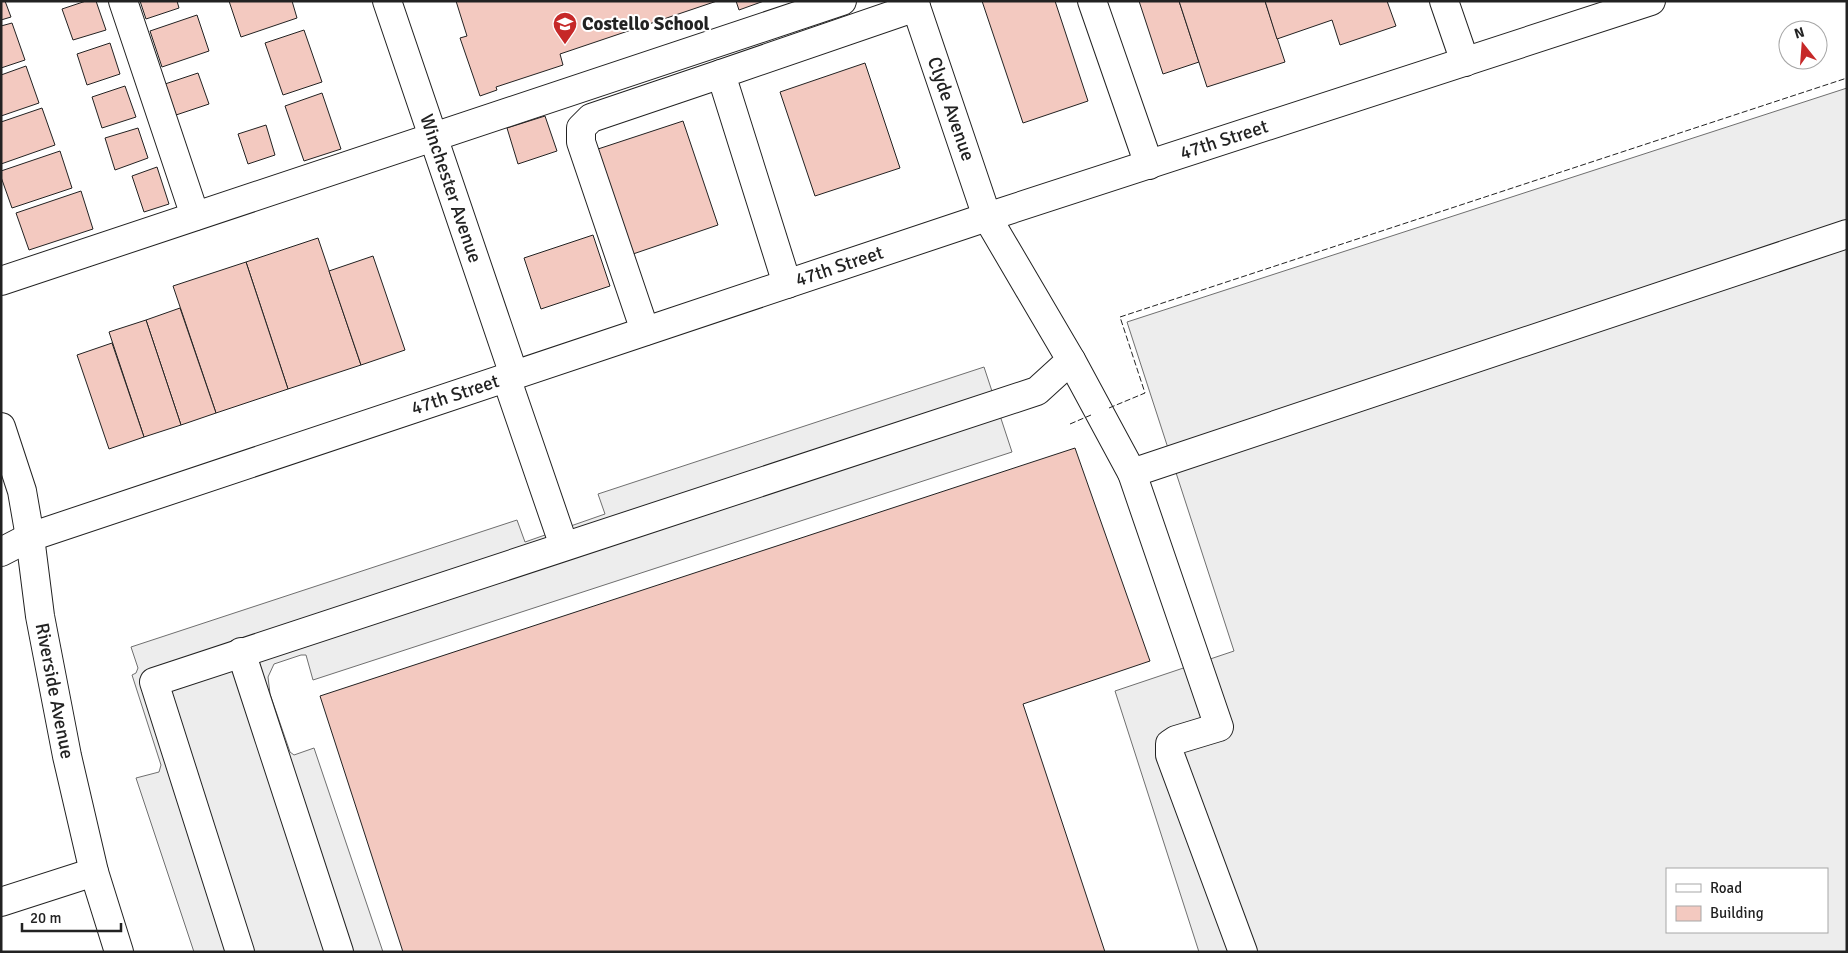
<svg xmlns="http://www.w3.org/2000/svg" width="1848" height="953" viewBox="0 0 1848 953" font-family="Signika,sans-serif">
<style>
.parking{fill:#ededed;stroke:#6f6f6f;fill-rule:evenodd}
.building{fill:#f3c9c0;stroke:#222}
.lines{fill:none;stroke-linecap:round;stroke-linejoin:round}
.minor-casing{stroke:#222;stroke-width:30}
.major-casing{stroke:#222;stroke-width:30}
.minor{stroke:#fff;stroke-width:28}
.major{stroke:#fff;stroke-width:28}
.fence{stroke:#222;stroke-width:1;stroke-dasharray:6 2.5;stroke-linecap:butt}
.labels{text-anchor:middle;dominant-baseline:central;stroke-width:4;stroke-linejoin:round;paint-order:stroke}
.poi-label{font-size:19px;font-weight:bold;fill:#222;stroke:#fff;text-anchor:start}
.street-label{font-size:19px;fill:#222;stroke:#fff}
</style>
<rect width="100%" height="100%" fill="#fff"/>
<g class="parking">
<path d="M1847 88V952H1199L1115 691 1234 651 1127 322ZM1667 869H1827V932H1667Z"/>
<path d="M984 367 1012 452 313 680 306 655H301L274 664 268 677 270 694 290 752 294 755 314 748 383 952H194L136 778 159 772 161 765 132 675 136 673 138 668 131 647 517 520 525 542 605 514 598 494Z"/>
</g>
<g class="building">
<path d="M1 1H5L11 17 1 20Z"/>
<path d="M86 1H96L106 30 73 40 62 9Z"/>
<path d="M140 1H177L179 8 146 19Z"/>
<path d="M229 1H292L297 18 241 37Z"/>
<path d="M456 1H717L560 54 563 65 496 87 497 90 480 96 460 38 467 36Z"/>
<path d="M736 1H764L739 10Z"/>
<path d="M982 1H1055L1088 101 1023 123Z"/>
<path d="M1139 1H1179L1199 62 1163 74Z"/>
<path d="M1179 1H1265L1285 62 1207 87Z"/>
<path d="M1265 1H1387L1396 26 1340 45 1332 20 1277 39Z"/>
<path d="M197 15 209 51 162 67 150 31Z"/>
<path d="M12 23 25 60 1 68V26Z"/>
<path d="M304 30 322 82 283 95 265 43Z"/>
<path d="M110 43 120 74 87 85 77 54Z"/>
<path d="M865 63 900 168 815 196 780 92Z"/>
<path d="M26 66 39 103 1 116V75Z"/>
<path d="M198 73 209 104 176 115 165 84Z"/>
<path d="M125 86 136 117 102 128 92 97Z"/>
<path d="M322 93 341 149 304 161 285 106Z"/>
<path d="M42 108 55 145 1 164V122Z"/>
<path d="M545 116 557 151 518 164 507 128Z"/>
<path d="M683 121 718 225 633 254 598 149Z"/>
<path d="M266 125 275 155 248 164 238 134Z"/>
<path d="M138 128 148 158 115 170 105 138Z"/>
<path d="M60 151 72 188 12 208 1 177V171Z"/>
<path d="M157 167 169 204 144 212 132 176Z"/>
<path d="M81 191 93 229 29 250 16 213Z"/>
<path d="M593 235 610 286 541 309 524 258Z"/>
<path d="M318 238 361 365 288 389 246 262Z"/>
<path d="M373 256 405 350 361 365 329 271Z"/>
<path d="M246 262 288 389 216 413 173 286Z"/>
<path d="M180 308 216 413 181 425 146 320Z"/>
<path d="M146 320 181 425 144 437 109 332Z"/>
<path d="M112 343 144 437 109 449 77 355Z"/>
<path d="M1075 448 1150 661 1023 704 1105 952H403L320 696Z"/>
</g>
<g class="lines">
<defs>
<g id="minor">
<path d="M123 1 195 216"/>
<path id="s1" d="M387 1 514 375"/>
<path d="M1092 1 1149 165"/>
<path d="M1444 1 1465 62"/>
<path d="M1 281 842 1"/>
<path d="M787 284 721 74 916 7"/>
<path d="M645 331 581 142V128L591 118 721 74"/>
<path d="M1071 360 1132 473 1219 727 1176 740 1170 744V755L1243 952"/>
<path d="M506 377 564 546"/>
<path id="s2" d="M1 427 22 491 30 537 40 616 67 756 94 872 119 952"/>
<path d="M1132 473 1847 234"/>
<path d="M241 652 339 952"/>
<path d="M1 902 94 872"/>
<path d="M240 952 154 682 1037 391 1071 360 987 217 914 1"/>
</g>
<g id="major">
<path id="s3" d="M1 552 30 537 987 217 1651 1"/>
</g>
</defs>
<use href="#minor" class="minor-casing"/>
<use href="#major" class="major-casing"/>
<use href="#minor" class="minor"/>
<use href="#major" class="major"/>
<g class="fence">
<path d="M1109 408 1145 393 1120 317 1847 78"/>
<path d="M1070 424 1091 415"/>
</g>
</g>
<defs>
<symbol id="school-pin" viewBox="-11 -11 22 30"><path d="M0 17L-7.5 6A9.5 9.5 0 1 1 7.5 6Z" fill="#c62828" stroke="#fff"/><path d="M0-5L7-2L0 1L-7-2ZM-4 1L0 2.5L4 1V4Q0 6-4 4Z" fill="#fff"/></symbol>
</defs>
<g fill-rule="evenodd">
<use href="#school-pin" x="551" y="10" width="28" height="38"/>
</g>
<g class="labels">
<g class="poi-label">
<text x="582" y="24">Costello School</text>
</g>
<g class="street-label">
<text transform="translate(951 109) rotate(71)">Clyde Avenue</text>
<text stroke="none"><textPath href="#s3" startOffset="1291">47th Street</textPath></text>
<text stroke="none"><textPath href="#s1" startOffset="198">Winchester Avenue</textPath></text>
<text stroke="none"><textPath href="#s3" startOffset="886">47th Street</textPath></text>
<text stroke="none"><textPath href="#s3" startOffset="481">47th Street</textPath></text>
<text stroke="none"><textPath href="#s2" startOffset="270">Riverside Avenue</textPath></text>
</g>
</g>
<rect width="1848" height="953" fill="none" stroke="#222222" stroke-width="5"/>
<rect x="1666" y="868" width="162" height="65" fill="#ffffff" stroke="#a7a7a7"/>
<rect x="1676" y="884" width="25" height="8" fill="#ffffff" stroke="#a7a7a7"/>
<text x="1710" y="893" font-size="15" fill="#222222">Road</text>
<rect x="1676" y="906" width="25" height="15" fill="#f3c9c0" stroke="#a7a7a7"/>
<text x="1710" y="918" font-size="15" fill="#222222">Building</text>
<g transform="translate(1803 45) rotate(343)"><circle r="24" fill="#ffffff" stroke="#a7a7a7"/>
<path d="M0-4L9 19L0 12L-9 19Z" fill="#c62828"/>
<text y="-8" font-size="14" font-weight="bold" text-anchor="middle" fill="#222222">N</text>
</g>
<path d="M22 923v8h99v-8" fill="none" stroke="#222222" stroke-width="2.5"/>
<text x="30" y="923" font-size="15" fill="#222222" stroke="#ffffff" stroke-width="4" paint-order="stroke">20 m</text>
</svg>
